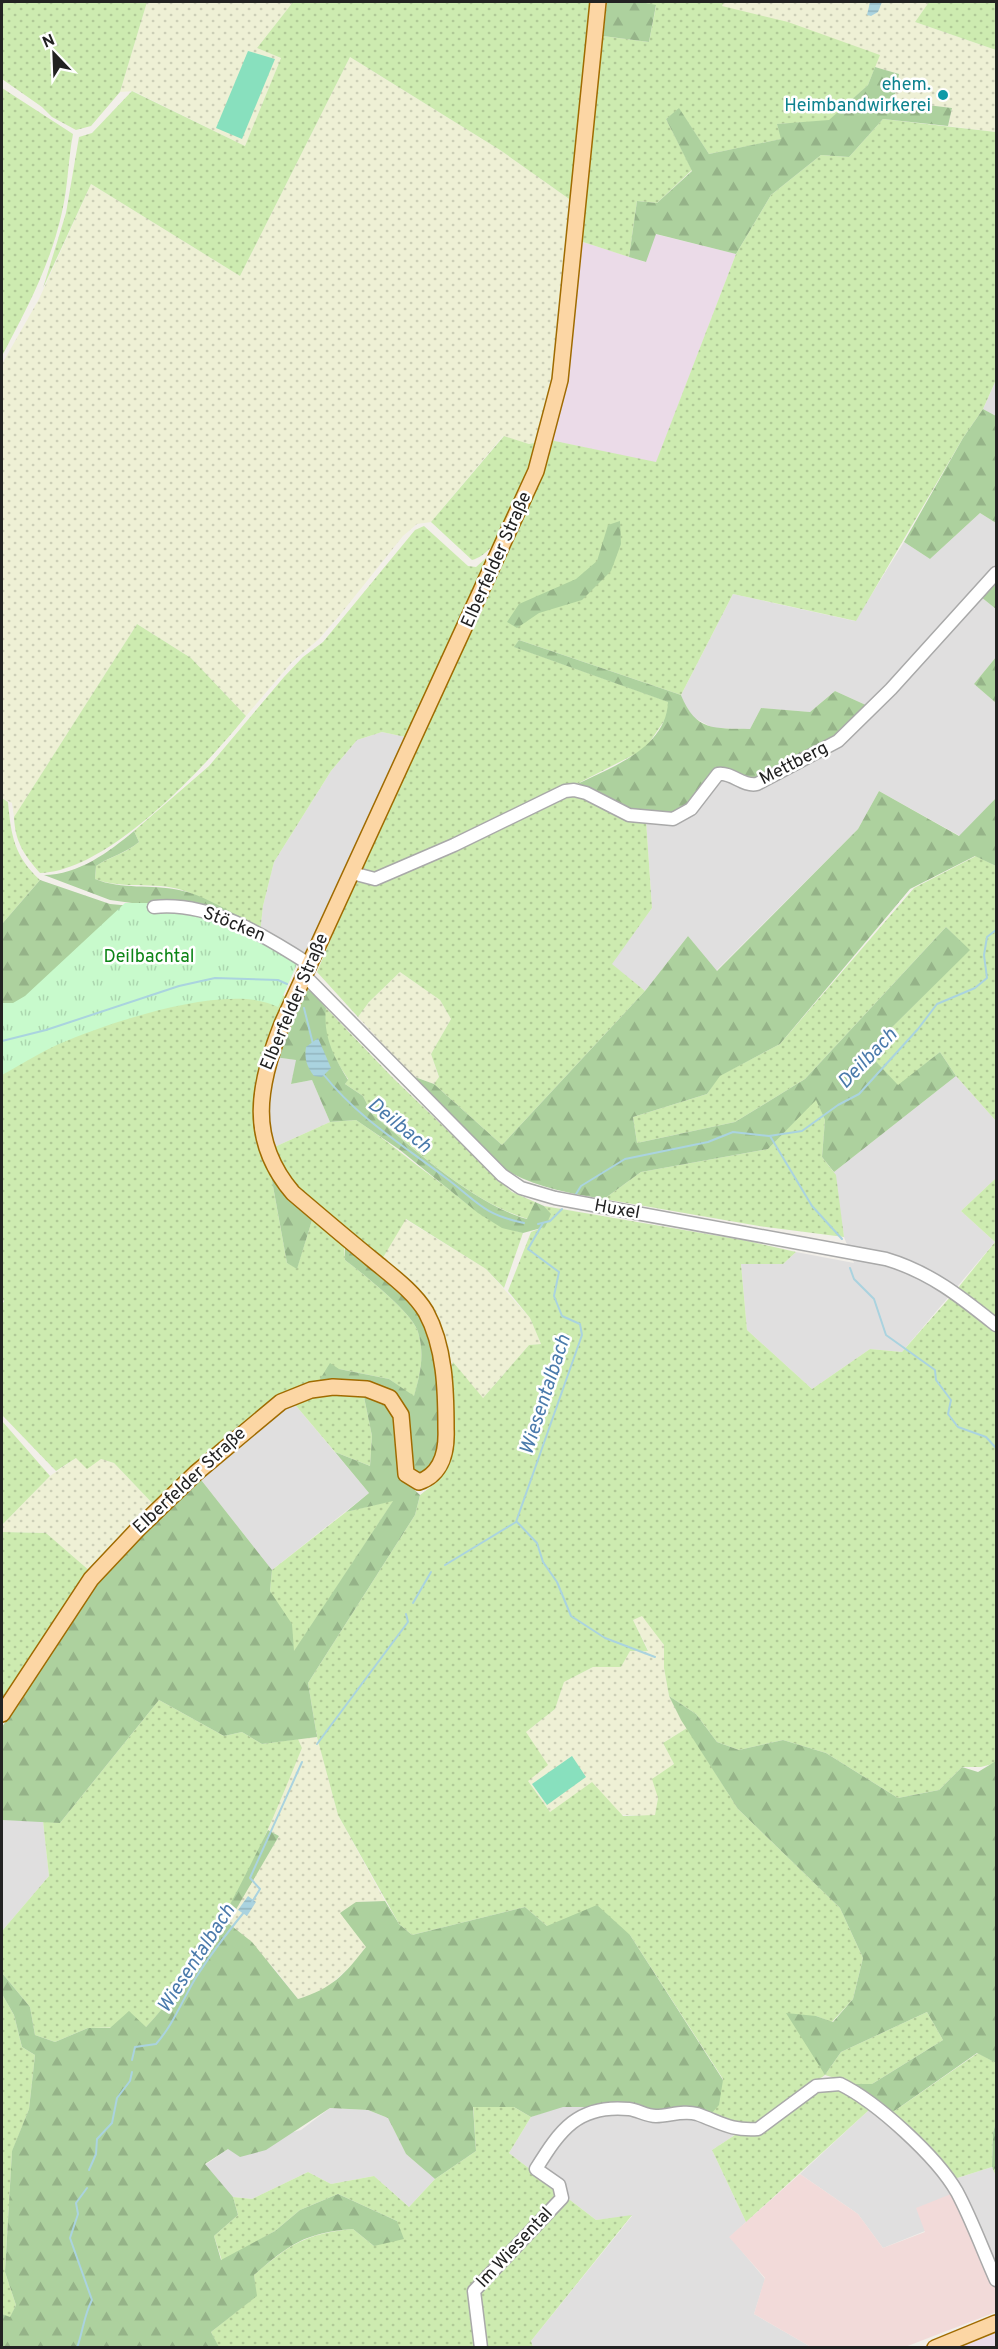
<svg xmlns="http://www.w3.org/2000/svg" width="998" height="2349" viewBox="0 0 998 2349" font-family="Overpass,sans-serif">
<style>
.residential{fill:#e0dfdf}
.commercial{fill:#f2dad9}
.industrial{fill:#ebdbe8}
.farmland{fill:url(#farmland-dots)}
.grass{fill:url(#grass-dots)}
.forest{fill:url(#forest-firs)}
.park{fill:url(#park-tufts)}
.pitch{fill:#88e0be}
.water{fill:url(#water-rules)}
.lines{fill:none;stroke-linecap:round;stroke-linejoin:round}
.stream{stroke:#aad3df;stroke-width:2}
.minor-casing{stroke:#a9a9a9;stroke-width:15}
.major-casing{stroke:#a06b00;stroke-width:18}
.minor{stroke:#fff;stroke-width:12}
.major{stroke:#fcd6a4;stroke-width:15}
.culture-dot{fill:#0f9aa8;stroke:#fff;stroke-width:2}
.labels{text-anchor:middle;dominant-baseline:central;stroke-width:5;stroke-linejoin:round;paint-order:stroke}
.culture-label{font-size:18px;fill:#0d838f;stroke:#fff;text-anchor:end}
.street-label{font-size:18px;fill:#222;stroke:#fff}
.park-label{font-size:18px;fill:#0c8416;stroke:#fff}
.water-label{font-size:20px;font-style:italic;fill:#4a7aab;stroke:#fff}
</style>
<defs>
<pattern id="farmland-dots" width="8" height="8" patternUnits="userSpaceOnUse" patternTransform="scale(1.5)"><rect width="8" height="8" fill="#eef0d5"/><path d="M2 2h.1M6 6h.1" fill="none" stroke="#ccceb7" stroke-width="1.8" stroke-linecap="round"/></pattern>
<pattern id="grass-dots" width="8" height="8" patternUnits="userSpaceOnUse" patternTransform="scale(1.5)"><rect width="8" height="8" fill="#cdebb0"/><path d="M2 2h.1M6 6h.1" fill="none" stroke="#b0c997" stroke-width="1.8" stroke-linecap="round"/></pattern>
<pattern id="forest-firs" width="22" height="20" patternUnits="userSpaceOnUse" patternTransform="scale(1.5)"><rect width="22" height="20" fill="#add19e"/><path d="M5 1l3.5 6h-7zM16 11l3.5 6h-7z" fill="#95b388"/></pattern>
<pattern id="park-tufts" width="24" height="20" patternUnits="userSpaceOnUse" patternTransform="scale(1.5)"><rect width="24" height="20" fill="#c8facc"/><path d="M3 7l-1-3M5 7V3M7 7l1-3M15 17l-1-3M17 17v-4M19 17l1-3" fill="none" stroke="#acd6af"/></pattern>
<pattern id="water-rules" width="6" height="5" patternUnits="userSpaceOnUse" patternTransform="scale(1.5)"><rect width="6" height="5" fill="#aad3df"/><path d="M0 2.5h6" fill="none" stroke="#92b5bf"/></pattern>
</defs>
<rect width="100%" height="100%" fill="#f2efe9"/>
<g class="residential">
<path d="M996 380V416L983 409Z"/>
<path d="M980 513 996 523V572L868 706 835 691 810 712 761 708 750 729 713 728 689 715 681 695 733 594 855 621 904 542 930 559Z"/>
<path d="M981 597 996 609V657L974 684 996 703V798L960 836 879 791 858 829 716 971 688 936 645 991 611 964 652 908 646 820 719 775 831 747 830 755Z"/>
<path d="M382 732 410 738 308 956 260 933 263 906 274 862 331 771 357 740Z"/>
<path d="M274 1057 297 1060 291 1084 312 1080 330 1122 270 1149 265 1125Z"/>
<path d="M956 1076 996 1121V1178L961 1211 995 1242 902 1352 870 1349 812 1389 747 1330 741 1264H783L796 1252 854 1263 844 1237 834 1172Z"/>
<path d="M292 1401 369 1493 272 1570 198 1476Z"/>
<path d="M2 1820 43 1821 49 1876 2 1931Z"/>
<path d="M617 2102 645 2117 690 2118 716 2129 738 2133 712 2150 746 2222 730 2237 765 2279 754 2314 811 2347H533L531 2341 632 2216 596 2220 509 2153 531 2117 563 2106 590 2107Z"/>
<path d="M330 2108 368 2110 388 2118 406 2154 435 2179 409 2207 374 2176 331 2184 308 2172 252 2199 233 2197 205 2165 228 2149 301 2130Z"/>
<path d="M869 2110 909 2143 934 2169 951 2194 925 2231 883 2248 858 2214 800 2174Z"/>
<path d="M992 2167 996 2176V2272L954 2179Z"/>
</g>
<path class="commercial" d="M800 2174 858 2214 883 2248 925 2232 916 2208 951 2194 996 2288V2312L905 2347H811L754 2314 765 2278 729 2237Z"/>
<g class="industrial">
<path d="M655 234 736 254 656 463 550 440 580 241 645 262Z"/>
<path d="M996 2333V2347H961Z"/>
</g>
<g class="farmland">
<path d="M147 2H293L257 48 281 58 245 146 133 91 120 92Z"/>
<path d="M724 2H929L915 22 996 50V132L948 126 952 108 894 101 899 74 875 67 879 55 721 6Z"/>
<path d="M350 57 500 150 572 201 556 373 539 442 529 444 503 436 431 522 417 524 403 536 339 616 319 639 292 662 246 716 191 658 137 624 14 817 12 803 2 798V364L39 299 91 184 240 276Z"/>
<path d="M400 972 440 1000 451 1019 431 1054 439 1078 434 1084 412 1076 358 1017 369 1002Z"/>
<path d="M405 1219 486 1269 530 1318 541 1344 529 1345 482 1399 446 1355 381 1261Z"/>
<path d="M76 1458 101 1459 114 1463 154 1505 91 1572 46 1533 2 1532V1525L50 1476Z"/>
<path d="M643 1615 664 1645V1668L669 1696 687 1728 663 1743 674 1764 656 1789 658 1798 655 1816 550 1812 528 1781 526 1732 555 1709 564 1682 593 1667H621L630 1650H648L633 1620Z"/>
<path d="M317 1737 338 1815 385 1901 356 1902 367 1946 351 1966 322 1992 298 1999 274 1968 227 1923 279 1836 268 1830 302 1748 298 1739Z"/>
</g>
<g class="grass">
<path d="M2 2H147L120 92 91 126 76 130 52 117 42 107 2 79Z"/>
<path d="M293 2H591L572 201 500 150 350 57 240 276 91 184 43 288 66 213 79 137 92 133 132 91 245 146 281 58 257 48Z"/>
<path d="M641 2H724L722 6 788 22 880 55 868 85 829 121 777 124 782 139 709 154 679 109 666 119 692 170 657 203 637 201 629 257 580 241 594 93 603 36 649 42 656 6Z"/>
<path d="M929 2H996V50L915 22Z"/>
<path d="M2 88 73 134C68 160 68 187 62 212 50 266 27 308 2 356Z"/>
<path d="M883 119 996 132V380L983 409 963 438 856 621 733 594 681 695 519 640 515 647 669 702 668 715 645 749 565 790 375 876 357 871 518 531 550 440 656 462 736 254 771 195 821 155 849 157Z"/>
<path d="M504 436 529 444 539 442C530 472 505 552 472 560L431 522Z"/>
<path d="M424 526 468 566 476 567 493 552 410 738 382 732 357 740 331 771 274 862 263 906 260 933C238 920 206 898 182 890 154 881 123 890 95 879L96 866C111 856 125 854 139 842L134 831 209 766 284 677 303 657 323 642 415 530Z"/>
<path d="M137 624 191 658 246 716C204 768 109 871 40 873 24 855 15 842 14 817Z"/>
<path d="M574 792 646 820 652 908 612 964 645 991 502 1145 434 1084 439 1077 431 1054 451 1019 440 1000 400 972 369 1002 358 1017 317 972 357 877 362 879Z"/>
<path d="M2 798 8 802C11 835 14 856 40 880L2 924Z"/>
<path d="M976 856 996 866V1121L956 1076 940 1052 898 1086 867 1052 969 950 946 927 805 1079 735 1122 637 1143 633 1117 707 1094 719 1076 780 1044 914 888Z"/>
<path d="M273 987 288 999 257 1131 271 1175 287 1263 297 1268 313 1217 344 1243 345 1260C362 1273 413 1313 418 1332 425 1355 420 1375 414 1397L389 1379 339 1369 154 1505 114 1463 101 1459 87 1469 76 1458 56 1471 2 1415V1303L4 1302 2 1296V1053L124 1011Z"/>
<path d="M326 1008 393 1078 500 1181 512 1192 535 1202 528 1219C474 1204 415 1150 372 1114L363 1096 345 1084 348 1079C335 1059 318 1032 326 1008Z"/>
<path d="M816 1099 825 1120 822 1157 836 1175 844 1237 759 1226 604 1199 641 1172 768 1149Z"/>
<path d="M356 1120C384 1138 408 1159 434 1178 464 1200 486 1224 523 1233L504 1288 486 1269 406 1219 381 1261 285 1179 270 1149 330 1122Z"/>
<path d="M996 1178V1319L958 1288 995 1242 961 1211Z"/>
<path d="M544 1206 748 1241 796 1252 783 1264H741L747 1330 812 1389 870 1349 902 1352 952 1295 996 1333V1763L981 1767H962L939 1790 898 1798 826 1753 783 1740 739 1750 717 1742 696 1714 669 1696 664 1668V1645L642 1616 633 1620 648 1651H630L621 1667H593L564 1682 555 1709 526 1732 548 1765 528 1781 550 1812 592 1782 623 1816 655 1815 658 1798 652 1779 674 1764 663 1743 687 1728 738 1809 840 1908 863 1958 853 1999 832 2022 816 2016 825 2075 841 2052 927 2012 943 2040 872 2084H854L825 2075 781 2107 758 2129 710 2115 723 2079 630 1935 547 1926 525 1907 412 1935 399 1924 338 1815 317 1737 308 1683 415 1515 420 1495 437 1482 442 1473 448 1373 453 1362 483 1398 529 1345 541 1344 530 1318 508 1291 531 1232 544 1227 550 1214Z"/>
<path d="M363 1392 372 1436 370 1466 335 1452 292 1401 312 1395Z"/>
<path d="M2 1421 50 1476 2 1525Z"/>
<path d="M394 1500 294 1652 270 1591 272 1570 346 1512Z"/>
<path d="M2 1532 46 1533 91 1572 2 1706Z"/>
<path d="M159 1700 224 1736 242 1732 262 1744 298 1739 302 1748C262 1846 220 1950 146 2027L88 2028 55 2042 35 2035 30 2007 2 1973V1931L49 1876 43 1821 60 1823Z"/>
<path d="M2 1994 14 2015 22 2047 35 2055 29 2109 12 2152 5 2272 16 2305 10 2318 2 2314Z"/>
<path d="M978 2053 996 2063V2122L993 2133 992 2167 996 2170V2176L992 2167 954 2179 890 2114Z"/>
<path d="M827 2088 844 2090 869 2110 746 2222 712 2150 738 2133Z"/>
<path d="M473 2104 514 2107 531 2117 509 2153 596 2220 632 2215 531 2341 533 2347 219 2348 211 2332 256 2296 254 2275C289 2245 306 2233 353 2229L374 2246 397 2221 338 2194 300 2210 275 2231 222 2261 214 2236 238 2215 233 2197 252 2199 308 2172 331 2184 374 2176 409 2207 435 2179 476 2151Z"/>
</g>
<g class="forest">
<path d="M607 2H641L656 5 649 42 603 36Z"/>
<path d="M875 67 899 74 894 101 952 108 948 126 883 119 849 157 821 155 771 195 736 254 656 234 646 262 629 257 637 201 657 203 692 171 666 119 679 108 709 154 781 139 777 124 829 120 868 85Z"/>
<path d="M983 409 996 416V523L980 513 930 559 904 542 963 438Z"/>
<path d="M620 521 621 544 611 571 582 600 539 613 517 628 507 622 519 604 576 579 597 561 608 525Z"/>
<path d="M996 580V609L981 597Z"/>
<path d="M519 640 681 695C696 732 714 728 750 729L761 708 810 712 835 691 868 706 833 742 758 781 725 771 681 814 648 816 565 790C603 770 666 752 668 702L514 647Z"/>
<path d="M996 657V703L974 684Z"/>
<path d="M879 791 959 836 996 798V866L975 856 910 889 780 1044 720 1076 707 1094 633 1117 637 1143 735 1122 805 1079 946 927 970 950 867 1052 898 1085 940 1052 956 1076 834 1172 822 1157 825 1120 816 1100 768 1149 641 1172 604 1199C572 1194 540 1188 511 1173 477 1155 439 1105 412 1076L434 1084 502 1145 645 991 688 936 717 971 858 829Z"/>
<path d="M134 831 139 842C126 853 111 856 96 866L95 879C122 890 151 884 179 890 201 894 224 909 244 918L245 927 154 906 110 900 44 875C78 875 109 852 134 831Z"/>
<path d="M40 880 110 904 154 908 2 1013V924Z"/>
<path d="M305 989 312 992 326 1008C323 1037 333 1055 348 1080L345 1084 363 1096 372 1114C415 1150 474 1204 527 1219L535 1202 544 1206 551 1214 545 1227 523 1233 502 1228 478 1213 400 1150 356 1120 330 1122 312 1080 291 1084 296 1060 274 1057Z"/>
<path d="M271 1175 288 1196 313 1217 297 1269 287 1263Z"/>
<path d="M345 1243C361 1257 405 1288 415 1303 433 1331 451 1431 437 1460 433 1466 425 1471 420 1475L413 1471 397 1399 317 1384 330 1363 339 1369 389 1379 414 1396C420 1375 425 1355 418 1332 413 1313 362 1273 345 1260Z"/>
<path d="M363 1392 379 1395 395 1410 407 1483 420 1495 415 1515 308 1683 317 1737 262 1744 242 1732 224 1736 159 1700 60 1823 2 1820V1727L96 1585 198 1476 272 1570 270 1591 292 1624 294 1651 393 1501 346 1512 369 1493 335 1452 370 1466 372 1436Z"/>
<path d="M669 1696 696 1714 717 1742 739 1750 783 1740 826 1753 898 1798 939 1790 962 1767 978 1772 996 1761V2063L977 2053 890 2114 854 2084H872L943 2040 927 2012 841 2052 825 2075 786 2013 816 2016 833 2022 853 1999 863 1958 840 1908 738 1809 681 1720Z"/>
<path d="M268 1830 279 1836 228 1923 252 1942 298 1999C333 1988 344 1975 366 1947L340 1913 356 1902 385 1901 399 1924 412 1935 525 1907 547 1926 597 1905 630 1935 723 2080 719 2105 710 2115 658 2112 617 2102 590 2107H563L531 2117 514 2107H473L476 2151 435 2179 406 2154 388 2118 368 2110 330 2108 266 2150 240 2157 228 2149 205 2164 233 2197 238 2215 214 2236 221 2260 275 2231 300 2210 338 2194 397 2221 404 2239 374 2246 353 2229C304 2233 290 2244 254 2275L257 2296 211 2332 219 2347H2V2314L10 2317 16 2305 5 2272 12 2151 29 2109 35 2055 22 2047 14 2015 2 1994V1973L30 2007 35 2035 55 2042 88 2028H110L129 2011 146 2027C201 1969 232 1901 268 1830Z"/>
<path d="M996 2122V2170L992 2167 993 2133Z"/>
</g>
<path class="park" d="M125 903H171L232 924 298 962 278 1007C229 981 108 1023 59 1044 39 1053 20 1065 2 1075V1003H13L25 996Z"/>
<g class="pitch">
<path d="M248 51 275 59 242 139 216 128Z"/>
<path d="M572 1756 586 1777 547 1805 532 1784Z"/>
</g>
<g class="water">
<path d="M870 2H882L878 12 871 16 867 15Z"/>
<path d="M318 1038 331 1068 322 1077 314 1076C307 1067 304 1059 306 1047Z"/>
<path d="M248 1896 256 1902 247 1916 238 1910Z"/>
</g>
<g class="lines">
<g class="stream">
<path d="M304 1008 313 1044"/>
<path d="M2 1041 46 1030 179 986 215 978 278 980 287 984"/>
<path d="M324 1075C357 1117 404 1146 446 1178 478 1202 482 1214 524 1223"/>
<path d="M770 1136 812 1206 842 1239"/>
<path d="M576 1194 581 1186 625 1159 708 1142 733 1132 769 1136 802 1131 838 1105 859 1094 918 1029 937 1004 975 988 987 978 984 955 987 937 996 930"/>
<path d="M538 1224 550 1221 562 1209"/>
<path d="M850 1268 854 1279 874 1299 886 1335 935 1370 936 1380 951 1400 948 1414 958 1427 986 1437 996 1448"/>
<path d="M517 1522 537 1543 543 1562 557 1582 571 1616 605 1638 655 1657"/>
<path d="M445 1565 516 1522 582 1335 580 1324 562 1316 554 1296 559 1272 528 1249 543 1223"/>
<path d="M413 1603 431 1572"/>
<path d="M317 1744 408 1622 406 1614"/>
<path d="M252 1902 260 1889 250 1878 302 1762"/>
<path d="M132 2060 135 2047 156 2044C173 2025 182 2001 195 1979 210 1955 227 1933 245 1911"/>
<path d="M89 2170 96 2154 97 2139 112 2123 117 2098 130 2081 132 2072"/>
<path d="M77 2348C83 2331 84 2315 92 2300L70 2238 78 2214 76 2203 87 2188"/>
</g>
<defs>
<g id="minor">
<path d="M352 873 375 879 454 845 565 791 574 790 586 793 629 815 673 819 691 809 718 774C732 772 743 787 757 784L838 741 891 689 996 573"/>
<path d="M154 907C209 901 264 935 309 964"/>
<path d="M304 975 502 1175 521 1188 555 1198 886 1259C930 1272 961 1297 996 1325"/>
<path d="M481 2348 474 2291 562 2198 559 2185 536 2169C560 2130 578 2104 629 2109 638 2110 646 2116 656 2116 669 2116 683 2110 697 2114 720 2122 730 2131 758 2129L816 2086 840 2084C877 2102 937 2157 957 2192 972 2220 983 2251 996 2280"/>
</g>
<g id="major">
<path d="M2 1714 91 1579 138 1529 196 1473 281 1402 311 1390 333 1387 367 1389 390 1398 401 1415 406 1474 419 1482C442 1474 447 1451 446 1429 446 1391 445 1347 426 1312 414 1292 392 1276 374 1261 347 1239 320 1216 293 1193 247 1139 258 1085 282 1024L536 471 560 380 598 2"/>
<path d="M935 2348 996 2323"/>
</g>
</defs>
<use href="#minor" class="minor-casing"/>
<use href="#major" class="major-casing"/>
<use href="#minor" class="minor"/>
<use href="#major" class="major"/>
</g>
<circle class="culture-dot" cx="943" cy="95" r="6"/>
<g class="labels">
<g class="culture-label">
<text x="931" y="85">ehem.<tspan x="931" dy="21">Heimbandwirkerei</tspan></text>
</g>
<g class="street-label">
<text transform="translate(497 560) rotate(-66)">Elberfelder Straße</text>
<text transform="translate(794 764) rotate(-27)">Mettberg</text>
<text transform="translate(234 925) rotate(22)">Stöcken</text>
<text transform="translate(295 1002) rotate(-67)">Elberfelder Straße</text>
<text transform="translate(617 1210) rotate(10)">Huxel</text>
<text transform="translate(190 1481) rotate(-43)">Elberfelder Straße</text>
<text transform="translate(515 2248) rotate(-47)">Im Wiesental</text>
</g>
<g class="park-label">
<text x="149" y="957">Deilbachtal</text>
</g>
<g class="water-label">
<text transform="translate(868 1059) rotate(-46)">Deilbach</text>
<text transform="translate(399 1126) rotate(39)">Deilbach</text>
<text transform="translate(546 1395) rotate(-72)">Wiesentalbach</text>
<text transform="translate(197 1959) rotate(-57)">Wiesentalbach</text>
</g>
</g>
<rect width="998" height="2349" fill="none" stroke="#222222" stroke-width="6"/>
<g transform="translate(54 54) rotate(337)" stroke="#ffffff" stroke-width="4.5" paint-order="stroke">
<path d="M0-4.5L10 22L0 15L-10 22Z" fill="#222222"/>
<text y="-9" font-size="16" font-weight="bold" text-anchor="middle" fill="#222222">N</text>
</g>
</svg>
